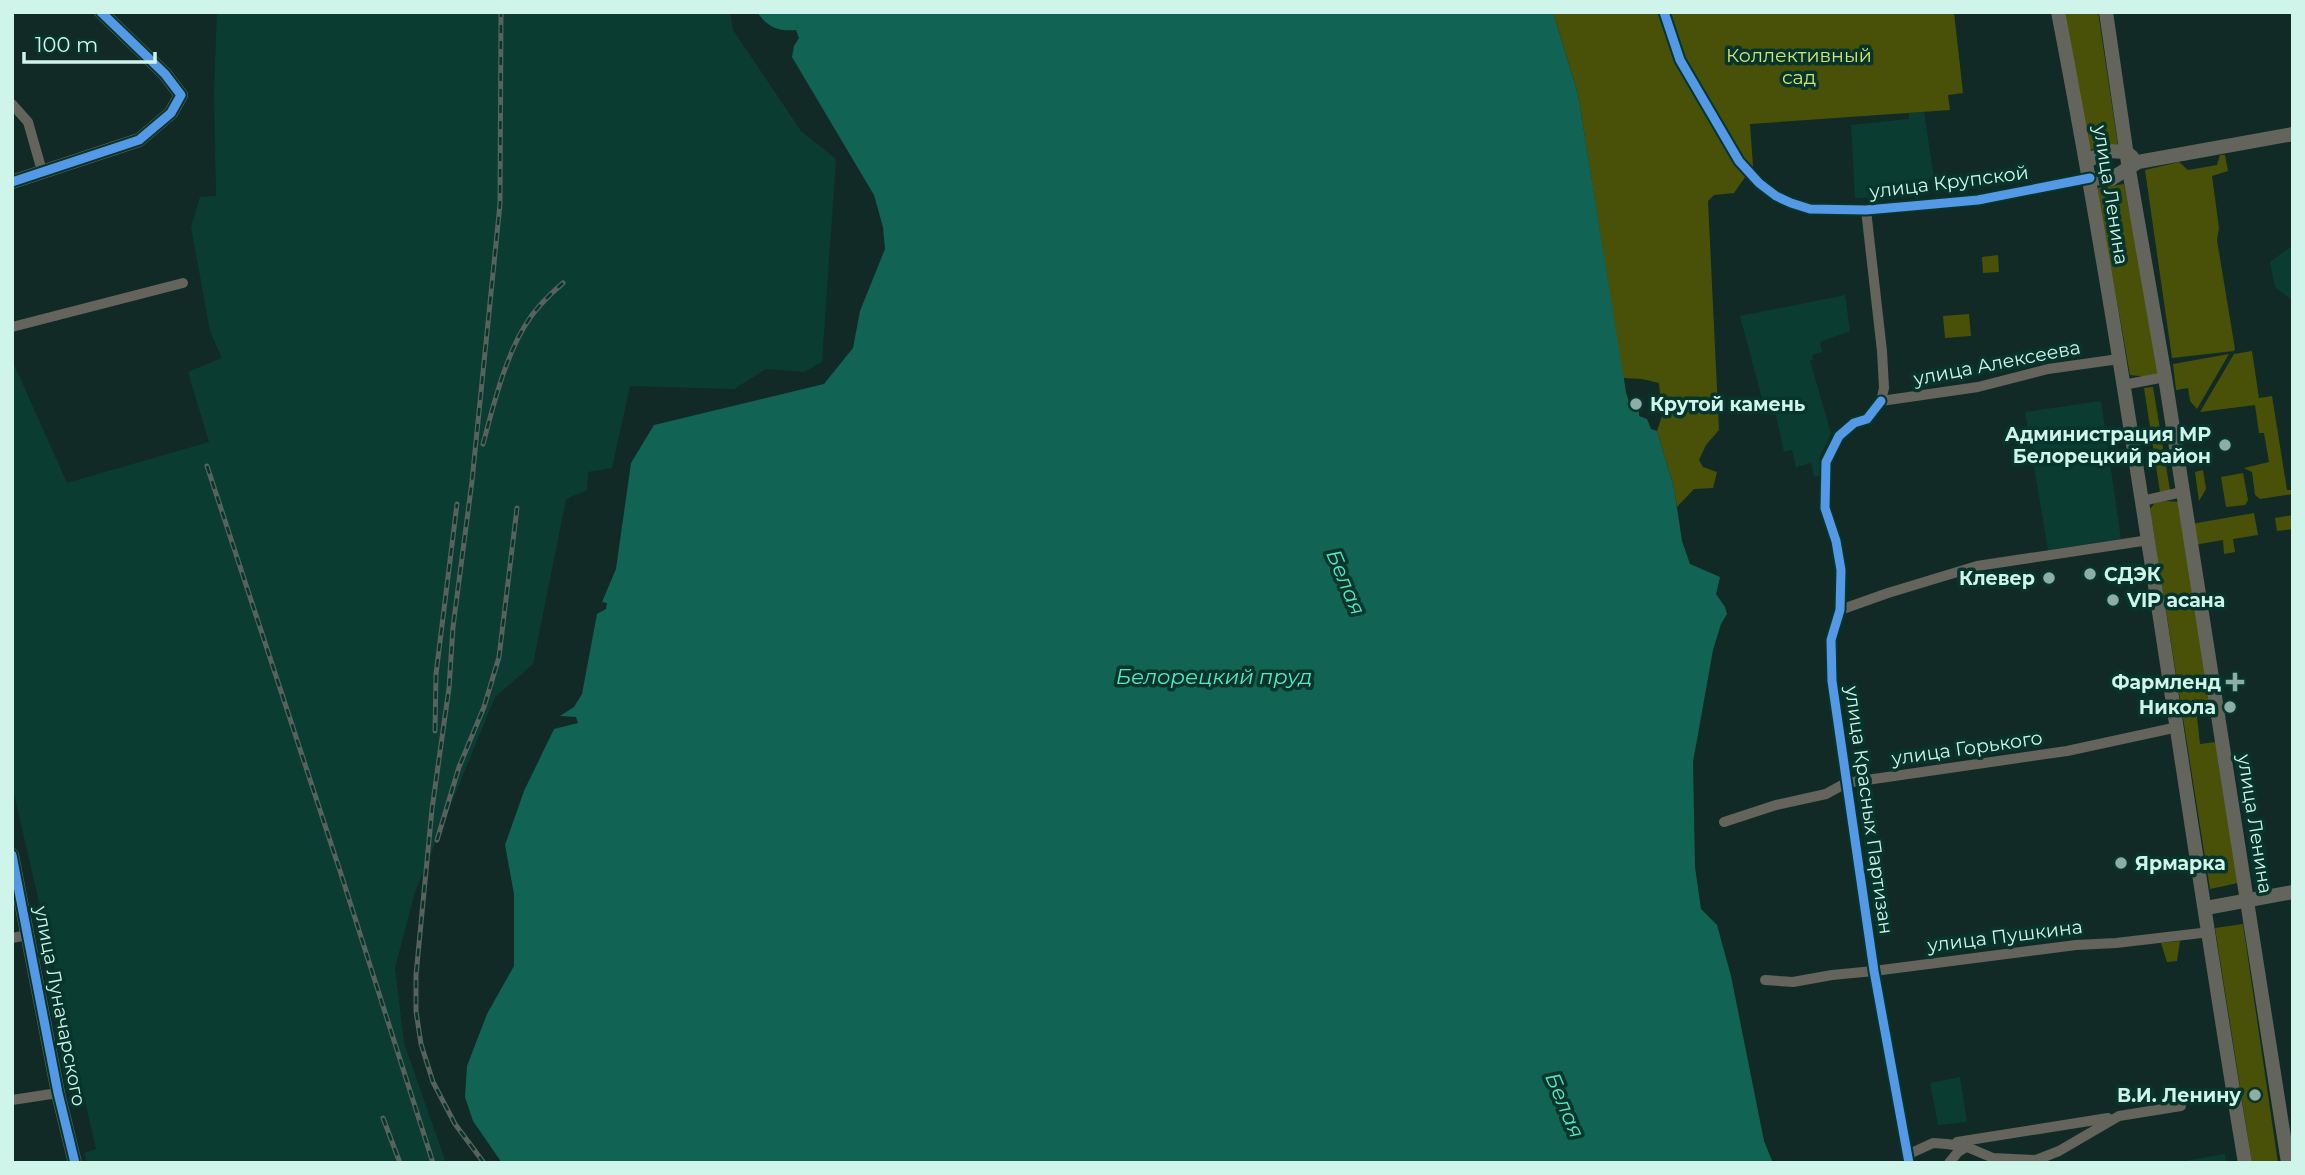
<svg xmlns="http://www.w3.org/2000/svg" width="2305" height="1175" viewBox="0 0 2305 1175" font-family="Montserrat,sans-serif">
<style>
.built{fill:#0b3c32}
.green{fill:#485107}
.water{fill:#116453}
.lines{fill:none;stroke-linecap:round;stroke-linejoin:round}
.street{stroke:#64635c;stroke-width:10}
.secondary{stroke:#63655d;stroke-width:14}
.rail-casing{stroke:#58625c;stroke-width:5}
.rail{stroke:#08352b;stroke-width:2.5;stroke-dasharray:8;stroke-linecap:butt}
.cycleway-casing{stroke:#08352b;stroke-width:13}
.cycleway{stroke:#5399e6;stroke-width:9}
.poi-dot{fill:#8daea5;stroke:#08352b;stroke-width:2.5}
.labels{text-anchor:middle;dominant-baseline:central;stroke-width:7;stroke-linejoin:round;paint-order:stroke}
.park-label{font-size:19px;fill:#d5e376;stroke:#08352b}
.street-label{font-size:19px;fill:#cff5ea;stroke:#08352b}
.poi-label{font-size:19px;font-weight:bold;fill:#cff5ea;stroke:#08352b;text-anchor:end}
.water-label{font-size:21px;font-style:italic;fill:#53e8c6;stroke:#08352b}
</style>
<rect width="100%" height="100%" fill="#122a25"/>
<g class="built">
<path d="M217 12H730L733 30 801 131 836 159 822 362 804 372 766 369 734 389 630 386 612 468 588 472 587 490 566 499 533 664 495 697 415 892 395 968 404 1043 446 1163H87L84 1153 96 1149 12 785V360L67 483 209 442 188 372 222 358 210 331 191 227 200 197 216 196 214 92Z"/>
<path d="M1924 112 1934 179 1915 181 1916 196 1855 198 1851 125 1909 119V113Z"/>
<path d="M2293 245V301L2275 287 2270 262Z"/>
<path d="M1845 295 1850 331 1820 342 1822 352 1812 355 1813 360 1810 361 1831 433 1819 459 1822 475 1814 477 1811 463 1796 467 1792 450 1784 452 1776 415 1766 414 1740 316Z"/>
<path d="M2101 401 2121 539 2048 550 2025 412Z"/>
<path d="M1960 1077 1967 1122 1938 1125 1930 1083Z"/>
<path d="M2225 1154 2226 1163H2178V1162Z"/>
</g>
<g class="green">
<path d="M1553 12H1954L1963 93 1948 95 1950 110 1750 124 1753 166 1734 193 1714 195 1708 201 1719 430 1706 445 1699 460 1703 467 1717 472 1713 488 1694 489 1677 507 1674 488 1657 431 1662 416 1659 383 1642 379 1623 378 1578 94Z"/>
<path d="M2064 12H2098L2118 145 2088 150Z"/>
<path d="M2220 155H2225L2228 171 2212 176 2219 228 2217 240 2235 349 2234 351 2172 358 2145 170 2179 162 2188 170 2217 165Z"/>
<path d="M2124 184 2160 372 2148 377 2130 375 2097 188Z"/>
<path d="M1998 255 1999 272 1983 273 1982 257Z"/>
<path d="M1969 314 1971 336 1945 338 1943 316Z"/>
<path d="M2252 351 2259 398 2272 396 2287 490H2293V494L2260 499 2255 495 2252 472 2244 468 2269 462 2264 433H2259L2255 405 2200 412 2234 354Z"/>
<path d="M2229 354 2197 409 2190 401 2188 388 2176 390 2173 364Z"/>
<path d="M2153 387 2170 490 2160 492 2144 388Z"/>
<path d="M2203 470 2206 489 2199 501 2195 472Z"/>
<path d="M2243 473 2248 500 2245 505 2226 507 2221 477Z"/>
<path d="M2166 501 2179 502 2212 712 2197 717 2200 744 2216 742 2238 883 2210 889 2150 509 2155 503Z"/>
<path d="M2254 513 2258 535 2233 539 2235 552 2224 554 2223 540 2194 545 2191 524Z"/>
<path d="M2293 515V529L2277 531 2275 518Z"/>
<path d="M2243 924 2278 1163H2252L2215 928Z"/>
<path d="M2180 941 2177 961 2167 962 2161 943Z"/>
</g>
<path class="water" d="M757 12H1553L1578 94 1626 392 1630 406 1639 411V416L1647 419 1651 429 1657 431 1674 488 1682 541 1690 564 1720 577 1716 594 1725 607 1727 614 1721 624 1713 650 1693 762 1695 867 1701 909 1717 925 1731 976 1764 1141 1773 1163H502L473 1121 465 1097 467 1066 487 1014 514 966V894L505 845 524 791 554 729 578 723 576 717 560 716 574 707 582 694 597 614 606 609 607 603 602 602 616 569 631 463 654 425 824 384 853 348 860 311 885 249 883 227 874 195 792 57 794 46 799 38 796 30C777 31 769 28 757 12Z"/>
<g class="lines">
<g class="street">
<path d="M1664 12 1680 60 1739 161 1759 183 1776 196 1791 203 1810 209 1866 210 1912 206 1978 200 2090 178"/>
<path d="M12 104 28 122 42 171"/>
<path d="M1866 210 1882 351 1884 388 1881 401 1978 387 2048 369 2119 359"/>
<path d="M12 327 183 283"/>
<path d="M2123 385 2165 377"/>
<path d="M1881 401 1867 419 1854 423 1839 436 1826 462 1825 508 1836 541 1841 570 1840 610 1831 640 1832 681 1874 971 1909 1163"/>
<path d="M2142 501 2182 492"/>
<path d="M1840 610 1888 593 1977 566 2149 540"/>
<path d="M1724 822 1776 805 1826 794 1846 783 2067 751 2178 727"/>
<path d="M12 938 28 935"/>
<path d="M1765 980 1793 982 1832 975 1874 971 2076 945 2116 943 2210 932"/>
<path d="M12 1100 58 1093"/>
<path d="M1957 1142 2108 1118"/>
<path d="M1907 1155 1933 1143 1947 1144 1967 1147 1993 1158 2036 1160 2059 1151 2119 1116 2181 1106"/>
<path d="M1949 1163 1958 1152 1966 1147"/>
</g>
<g class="secondary">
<path d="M2058 12C2132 394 2181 780 2245 1163"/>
<path d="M2106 12 2129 170 2165 377 2288 1163"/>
<path d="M2087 161 2107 151 2126 152 2132 157"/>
<path d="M2090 178 2111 179 2138 162 2293 134"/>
<path d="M12 182 139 140 171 113 181 95 165 74 101 12"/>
<path d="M12 855 58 1093 75 1163"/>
<path d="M2206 908 2293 892"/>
</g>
<defs>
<g id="rail">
<path d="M483 444C493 407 505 357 526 324 535 309 549 295 563 283"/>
<path d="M207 466 341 874 433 1163"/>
<path d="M435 731 436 674 457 504"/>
<path d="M437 840 459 767 484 707 499 657 517 508"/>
<path d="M383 1118 400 1163"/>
<path d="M484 1163 455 1124 433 1082 421 1044 416 1011V975L432 809 449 688 453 627 472 481 500 204 501 12"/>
</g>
</defs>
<use href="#rail" class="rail-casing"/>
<use href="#rail" class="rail"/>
<defs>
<g id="cycleway">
<path d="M1664 12 1680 60 1739 161 1759 183 1776 196 1791 203 1810 209 1866 210 1912 206 1978 200 2090 178"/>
<path d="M12 182 139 140 171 113 181 95 165 74 101 12"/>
<path d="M1881 401 1867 419 1854 423 1839 436 1826 462 1825 508 1836 541 1841 570 1840 610 1831 640 1832 681 1874 971 1909 1163"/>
<path d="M12 855 58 1093 75 1163"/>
</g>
</defs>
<use href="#cycleway" class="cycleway-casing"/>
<use href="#cycleway" class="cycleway"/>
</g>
<g class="poi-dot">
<circle cx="1636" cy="404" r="7"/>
<circle cx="2225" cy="445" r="7"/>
<circle cx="2090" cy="574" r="7"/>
<circle cx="2049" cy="578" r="7"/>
<circle cx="2113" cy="600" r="7"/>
<path d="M2231.5 671.5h7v7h7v7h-7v7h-7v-7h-7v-7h7z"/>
<circle cx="2230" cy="707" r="7"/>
<circle cx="2121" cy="863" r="7"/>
<circle cx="2255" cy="1095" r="7"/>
</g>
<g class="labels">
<g class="park-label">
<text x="1799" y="55">Коллективный<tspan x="1799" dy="22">сад</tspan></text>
</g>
<g class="street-label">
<text transform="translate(1949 182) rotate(-7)">улица Крупской</text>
<text transform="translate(2111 195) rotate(81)">улица Ленина</text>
<text transform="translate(1997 363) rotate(-11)">улица Алексеева</text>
<text transform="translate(1967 748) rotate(-8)">улица Горького</text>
<text transform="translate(1869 810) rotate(82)">улица Красных Партизан</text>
<text transform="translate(2255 824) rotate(81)">улица Ленина</text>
<text transform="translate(2005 936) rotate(-7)">улица Пушкина</text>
<text transform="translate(60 1006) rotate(79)">улица Луначарского</text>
</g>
<g class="poi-label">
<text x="1650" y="404" text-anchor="start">Крутой камень</text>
<text x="2211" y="434">Администрация МР<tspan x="2211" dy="22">Белорецкий район</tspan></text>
<text x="2104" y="574" text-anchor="start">СДЭК</text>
<text x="2035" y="578">Клевер</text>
<text x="2127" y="600" text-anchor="start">VIP асана</text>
<text x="2221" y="682">Фармленд</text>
<text x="2216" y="707">Никола</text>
<text x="2135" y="863" text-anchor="start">Ярмарка</text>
<text x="2241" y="1095">В.И. Ленину</text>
</g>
<g class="water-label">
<text transform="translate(1346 582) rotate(67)">Белая</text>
<text x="1214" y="676">Белорецкий пруд</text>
<text transform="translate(1565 1105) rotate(67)">Белая</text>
</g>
</g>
<rect width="2305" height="1175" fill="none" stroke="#cff5ea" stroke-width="28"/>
<path d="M24 52v10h131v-10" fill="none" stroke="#cff5ea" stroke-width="3.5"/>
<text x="35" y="52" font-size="21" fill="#cff5ea" stroke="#08352b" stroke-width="5" paint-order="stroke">100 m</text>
</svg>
